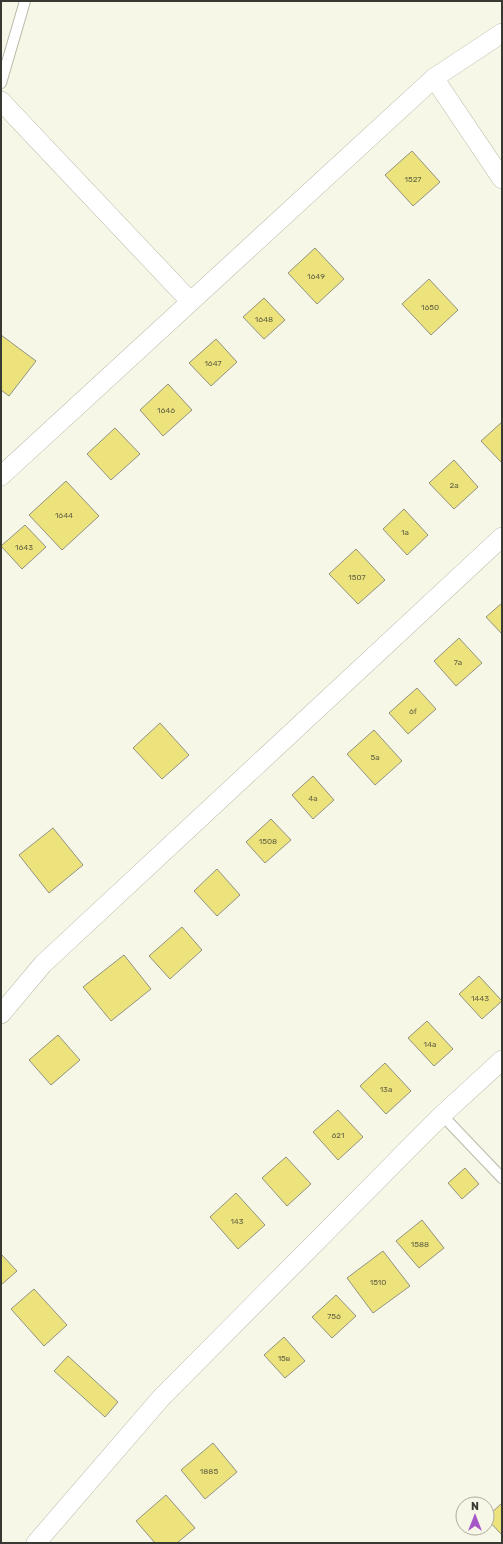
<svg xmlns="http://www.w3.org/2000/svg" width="503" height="1544" viewBox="0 0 503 1544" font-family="Rubik,sans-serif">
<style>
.building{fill:#ece37c;stroke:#929283}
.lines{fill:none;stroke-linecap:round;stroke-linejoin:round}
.service-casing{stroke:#bab9aa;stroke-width:12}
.minor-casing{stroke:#bab9aa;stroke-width:20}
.service{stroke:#fff;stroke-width:10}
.minor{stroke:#fff;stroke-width:19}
.labels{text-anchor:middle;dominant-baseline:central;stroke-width:4;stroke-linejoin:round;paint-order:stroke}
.number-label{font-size:8px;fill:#666445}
</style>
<rect width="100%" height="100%" fill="#f7f7e7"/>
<g class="building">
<path d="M412 151 440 182 413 206 385 175Z"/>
<path d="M315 248 344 279 317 304 288 273Z"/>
<path d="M429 279 458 310 431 335 402 304Z"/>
<path d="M264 298 285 320 264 339 243 317Z"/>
<path d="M1 335 36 361 9 396 1 390Z"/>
<path d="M216 339 237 362 211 386 189 363Z"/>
<path d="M168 384 192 410 163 436 140 410Z"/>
<path d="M502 422V463L481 441Z"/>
<path d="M115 428 140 454 111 480 87 454Z"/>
<path d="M454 460 478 487 454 509 429 483Z"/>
<path d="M66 481 99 516 62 550 29 515Z"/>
<path d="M404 509 428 535 407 555 383 529Z"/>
<path d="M25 525 46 547 22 569 1 546Z"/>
<path d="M356 549 385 580 358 604 329 574Z"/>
<path d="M502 603V634L486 617Z"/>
<path d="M459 638 482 663 456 686 434 661Z"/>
<path d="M417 688 436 709 408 734 389 713Z"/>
<path d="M160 723 189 755 162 779 133 748Z"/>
<path d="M374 730 402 761 375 785 347 754Z"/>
<path d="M313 776 334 800 313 819 292 795Z"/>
<path d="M271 819 291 840 265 863 246 842Z"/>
<path d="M53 828 83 865 49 893 19 855Z"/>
<path d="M217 869 240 895 217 916 194 891Z"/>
<path d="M182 927 202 950 170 979 149 956Z"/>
<path d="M124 955 151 989 111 1021 83 987Z"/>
<path d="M479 976 502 1001 482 1019 459 994Z"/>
<path d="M427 1021 453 1049 434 1066 408 1038Z"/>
<path d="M58 1035 80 1060 51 1085 29 1060Z"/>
<path d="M385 1063 411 1091 386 1114 360 1086Z"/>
<path d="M338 1110 363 1137 338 1160 313 1132Z"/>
<path d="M286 1157 311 1184 287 1206 262 1178Z"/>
<path d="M465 1168 479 1184 462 1199 448 1183Z"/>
<path d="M236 1193 265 1225 238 1249 210 1217Z"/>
<path d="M422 1220 444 1248 419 1268 396 1241Z"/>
<path d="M383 1251 410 1286 373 1313 347 1278Z"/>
<path d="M1 1254 17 1271 1 1285Z"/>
<path d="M34 1289 67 1325 44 1346 11 1309Z"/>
<path d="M336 1295 356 1316 332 1338 312 1317Z"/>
<path d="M284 1337 305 1361 285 1378 264 1355Z"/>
<path d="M68 1356 118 1402 105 1417 54 1371Z"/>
<path d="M213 1443 237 1472 205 1499 181 1470Z"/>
<path d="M166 1495 195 1528 177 1543H155L136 1521Z"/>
<path d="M502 1503V1535L487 1519V1517Z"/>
</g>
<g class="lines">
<defs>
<g id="service">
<path d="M1 83 25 1"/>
<path d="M442 1115 502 1178"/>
</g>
<g id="minor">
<path d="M434 78 502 179"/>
<path d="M1 101 190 301"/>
<path d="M1 476 434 78 502 33"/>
<path d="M1 1014 43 964 502 537"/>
<path d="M36 1543 161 1398 442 1115 502 1060"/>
</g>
</defs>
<use href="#service" class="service-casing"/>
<use href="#minor" class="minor-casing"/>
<use href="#service" class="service"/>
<use href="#minor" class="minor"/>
</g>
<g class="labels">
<g class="number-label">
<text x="413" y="179">1527</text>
<text x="316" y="276">1649</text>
<text x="430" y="307">1650</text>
<text x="264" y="319">1648</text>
<text x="213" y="363">1647</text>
<text x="166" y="410">1646</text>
<text x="454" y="485">2а</text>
<text x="64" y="515">1644</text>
<text x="405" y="532">1а</text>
<text x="24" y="547">1643</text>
<text x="357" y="577">1507</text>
<text x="458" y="662">7а</text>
<text x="413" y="711">6f</text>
<text x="375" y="757">5а</text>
<text x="313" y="798">4а</text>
<text x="268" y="841">1508</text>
<text x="480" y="998">1443</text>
<text x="430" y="1044">14а</text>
<text x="386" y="1089">13а</text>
<text x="338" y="1135">621</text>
<text x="237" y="1221">143</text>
<text x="420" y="1244">1588</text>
<text x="378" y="1282">1510</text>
<text x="334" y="1316">756</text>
<text x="284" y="1358">15в</text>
<text x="209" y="1471">1885</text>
</g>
</g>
<rect width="503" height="1544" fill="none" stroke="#393933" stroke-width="4"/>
<g transform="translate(475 1516)"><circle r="19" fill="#f7f7e7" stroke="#abab9f"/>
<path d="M0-3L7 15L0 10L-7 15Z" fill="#a657c8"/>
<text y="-6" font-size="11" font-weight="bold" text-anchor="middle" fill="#393933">N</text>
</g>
</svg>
